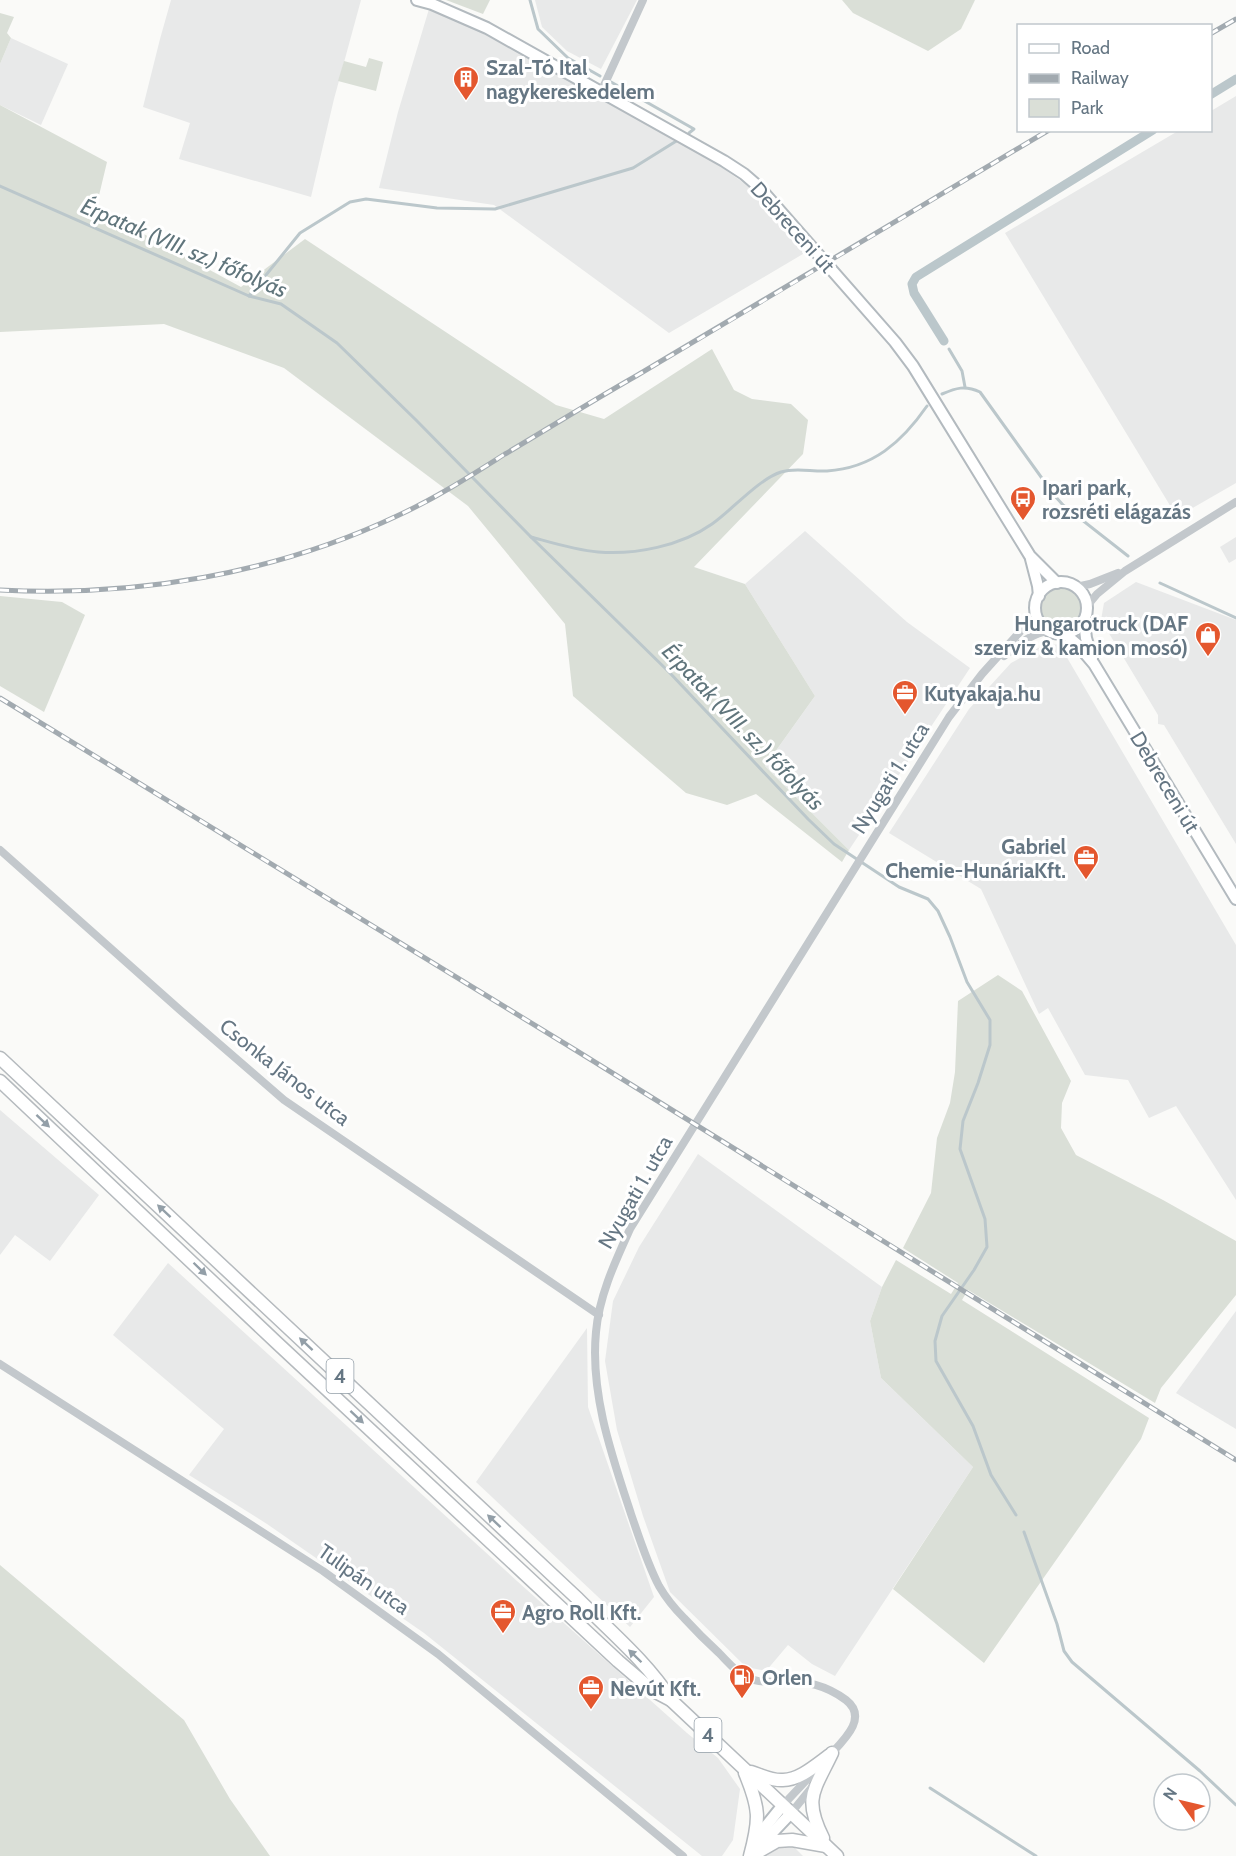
<svg xmlns="http://www.w3.org/2000/svg" width="1236" height="1856" viewBox="0 0 1236 1856" font-family="Cabin,sans-serif">
<style>
.built{fill:#e8e9e9}
.green{fill:#dadfd7}
.lines{fill:none;stroke-linecap:round;stroke-linejoin:round}
.stream{stroke:#bbc7cb;stroke-width:3}
.canal{stroke:#bbc7cb;stroke-width:9}
.secondary-casing{stroke:#b3babf;stroke-width:14}
.primary-casing{stroke:#b5babe;stroke-width:15}
.street{stroke:#c3c8cc;stroke-width:8}
.secondary{stroke:#fff;stroke-width:10}
.primary{stroke:#fff;stroke-width:12}
.rail-casing{stroke:#a2aab0;stroke-width:5}
.rail{stroke:#fff;stroke-width:3;stroke-dasharray:9;stroke-linecap:butt}
.oneway{fill:#939fa8}
.labels{text-anchor:middle;dominant-baseline:central;stroke-width:6;stroke-linejoin:round;paint-order:stroke}
.shield{fill:#fff;stroke:#939fa8;stroke-width:1.5}
.shield-label{font-size:20px;font-weight:bold;fill:#657683}
.poi-label{font-size:21px;font-weight:bold;fill:#657683;stroke:#fff;text-anchor:start}
.street-label{font-size:21px;fill:#657683;stroke:#fff}
.water-label{font-size:22px;font-style:italic;fill:#60757c;stroke:#fff}
</style>
<rect width="100%" height="100%" fill="#fafaf8"/>
<g class="built">
<path d="M171 0H361L334 99 311 197 179 159 190 123 143 107 160 39Z"/>
<path d="M535 0H637L601 69 567 51 542 27Z"/>
<path d="M429 9 478 30 710 159 748 186 808 251 669 333 494 205 379 188 398 112Z"/>
<path d="M11 38 68 64 41 125 0 105V64Z"/>
<path d="M1236 96V483L1177 517 1005 233 1178 131 1210 130 1211 111Z"/>
<path d="M805 531 907 622 970 668 849 850 765 766 815 696 745 584Z"/>
<path d="M1236 537V559L1229 563 1220 547Z"/>
<path d="M1136 582 1236 620V844L1164 725 1158 724V715L1101 620 1104 603Z"/>
<path d="M1059 644 1236 945V1200L1176 1106 1149 1118 1128 1080 1085 1075 1048 1008 1039 1014 981 889 889 833 969 709 1011 663 1040 647Z"/>
<path d="M0 1110 99 1195 50 1261 15 1235 0 1255Z"/>
<path d="M698 1154 882 1287 870 1321 881 1378 973 1467 835 1676 812 1664 788 1645 766 1671 746 1667 670 1592 643 1516 617 1430 605 1361 613 1301 639 1247Z"/>
<path d="M168 1263 517 1581 687 1733 718 1758 740 1789 733 1840 722 1856H702L424 1633 267 1524 189 1475 224 1429 113 1335Z"/>
<path d="M1236 1311V1429L1176 1393Z"/>
<path d="M587 1328 588 1407 654 1597 630 1627 476 1482Z"/>
<path d="M780 1843 794 1847 803 1856H756Z"/>
</g>
<g class="green">
<path d="M446 0H490L483 14Z"/>
<path d="M842 0H975L961 29 928 51 853 13Z"/>
<path d="M0 13 14 17 7 33 11 38 0 64Z"/>
<path d="M369 58 383 62 376 91 338 81 344 61 366 67Z"/>
<path d="M0 105 107 162 96 208 241 287 305 239 556 405 604 419 712 349 734 390 752 399 791 404 808 420 803 454 694 567 745 584 815 696 765 766 849 850 842 862 756 794 727 805 686 793 573 696 565 624 468 506 284 368 164 324 0 332Z"/>
<circle cx="1061" cy="608" r="20"/>
<path d="M0 596 62 602 85 615 44 712 0 686Z"/>
<path d="M998 975 1022 991 1071 1081 1062 1103 1061 1128 1076 1155 1163 1200 1236 1241V1295L1161 1388 1155 1403 968 1290 962 1300 1149 1418 1141 1439 984 1663 893 1589 973 1467 881 1378 870 1321 882 1287 896 1260 951 1294 958 1283 903 1248 931 1193 937 1138 950 1103 955 1072 958 1001Z"/>
<path d="M0 1565 184 1720 230 1799 270 1856H0Z"/>
</g>
<g class="lines">
<g class="stream">
<path d="M530 0 538 29 568 58 600 76"/>
<path d="M611 82 694 129 689 133"/>
<path d="M0 186 249 296 281 304 337 343 416 420 531 537 669 672 808 819 834 844 899 887 928 899 938 911 950 937 967 982 990 1020V1045L978 1083 963 1121 960 1149 985 1219 987 1247 974 1270 942 1316 935 1341 936 1361 973 1426 991 1475 1016 1515"/>
<path d="M249 296 300 233 350 202 366 199 437 208 495 209 633 168 678 140"/>
<path d="M949 349 962 371 965 387"/>
<path d="M942 394C956 388 965 385 980 392L1054 495 1063 505 1128 556"/>
<path d="M531 537C553 543 575 550 598 552 635 555 681 546 712 524 732 510 759 479 781 472 796 467 812 472 827 471 873 468 902 442 927 406"/>
<path d="M1160 583 1236 618"/>
<path d="M1024 1532 1057 1624 1064 1651 1072 1662 1200 1771 1236 1805"/>
<path d="M930 1788 1036 1856"/>
</g>
<g class="canal">
<path d="M1210 95 1236 79"/>
<path d="M944 341 914 293 912 284 916 277 1153 130"/>
</g>
<defs>
<g id="secondary">
<path d="M417 0 432 4 487 28 724 161 744 174 759 187 895 342 913 366 1030 556 1057 583"/>
<path d="M1031 559 1038 586 1039 596"/>
<circle cx="1061" cy="608" r="26"/>
<path d="M1084 621 1086 638 1092 658"/>
<path d="M1065 634 1077 644 1094 664 1236 899"/>
<path d="M755 1847 766 1826 783 1805"/>
<path d="M757 1849 791 1813"/>
</g>
<g id="primary">
<path d="M0 1058 578 1599C611 1632 647 1662 672 1701L837 1856"/>
<path d="M0 1081 276 1342 618 1661 652 1690 671 1700"/>
<path d="M751 1772C761 1775 772 1781 783 1780 800 1780 817 1764 830 1755"/>
<path d="M745 1773C760 1809 760 1819 750 1856"/>
<path d="M823 1838C803 1798 814 1791 832 1753"/>
<path d="M751 1856 777 1841 792 1840 826 1846"/>
</g>
</defs>
<use href="#secondary" class="secondary-casing"/>
<use href="#primary" class="primary-casing"/>
<g class="street">
<path d="M601 92 643 0"/>
<path d="M1076 587 1090 584 1118 573"/>
<path d="M1087 606 1097 594 1125 571 1236 502"/>
<path d="M1004 656C1017 646 1031 633 1049 631"/>
<path d="M0 850 180 1010 284 1100 599 1315"/>
<path d="M0 1364 323 1571 438 1654 683 1856"/>
<path d="M829 1756C843 1741 869 1718 846 1700 826 1685 806 1681 782 1681 770 1682 758 1683 746 1677 736 1672 728 1662 719 1653 707 1642 695 1630 684 1618 674 1608 666 1598 659 1586 647 1563 639 1537 631 1514 612 1456 590 1394 596 1332 599 1296 615 1262 630 1229L949 717 982 674 1036 614"/>
<path d="M783 1805 815 1771"/>
<path d="M791 1813 813 1786"/>
</g>
<use href="#secondary" class="secondary"/>
<use href="#primary" class="primary"/>
<defs>
<g id="rail">
<path d="M1210 34 1236 19"/>
<path d="M0 590C137 597 275 574 399 515 436 498 470 476 505 454 549 428 592 401 636 376 774 295 911 212 1049 130"/>
<path d="M0 698 577 1051 1236 1460"/>
</g>
</defs>
<use href="#rail" class="rail-casing"/>
<use href="#rail" class="rail"/>
</g>
<defs><path id="oneway-solid" d="M-6-.8H1V-3.2L6.5 0L1 3.2V.8H-6Z" transform="scale(1.5)"/></defs>
<g class="oneway">
<use href="#oneway-solid" transform="translate(43 1121) rotate(43)"/>
<use href="#oneway-solid" transform="translate(164 1211) rotate(-137)"/>
<use href="#oneway-solid" transform="translate(200 1269) rotate(44)"/>
<use href="#oneway-solid" transform="translate(306 1344) rotate(-137)"/>
<use href="#oneway-solid" transform="translate(357 1417) rotate(43)"/>
<use href="#oneway-solid" transform="translate(494 1521) rotate(-137)"/>
<use href="#oneway-solid" transform="translate(635 1656) rotate(-136)"/>
</g>
<defs>
<symbol id="building-pin" viewBox="-11 -11 22 30"><path d="M0 17L-7.5 6A9.5 9.5 0 1 1 7.5 6Z" fill="#e4572e" stroke="#fff"/><path d="M-4-6H4V6H1V3H-1V6H-4ZM-2.5-4.3h1.7v1.8h-1.7ZM.8-4.3h1.7v1.8H.8ZM-2.5-1h1.7V.8h-1.7ZM.8-1h1.7V.8H.8Z" fill="#fff"/></symbol>
<symbol id="bus-pin" viewBox="-11 -11 22 30"><path d="M0 17L-7.5 6A9.5 9.5 0 1 1 7.5 6Z" fill="#e4572e" stroke="#fff"/><path d="M-5-6H5V4H4V6H2V4H-2V6H-4V4H-5ZM-3.5-4V0h7V-4ZM-3.5 1.2v1.5H-2V1.2ZM2 1.2v1.5H3.5V1.2Z" fill="#fff"/></symbol>
<symbol id="shop-pin" viewBox="-11 -11 22 30"><path d="M0 17L-7.5 6A9.5 9.5 0 1 1 7.5 6Z" fill="#e4572e" stroke="#fff"/><path d="M-5-2.5h2.3a2.7 3.5 0 0 1 5.4 0H5L5.5 6h-11ZM-1.5-2.5h3a1.5 2.3 0 0 0-3 0Z" fill="#fff"/></symbol>
<symbol id="office-pin" viewBox="-11 -11 22 30"><path d="M0 17L-7.5 6A9.5 9.5 0 1 1 7.5 6Z" fill="#e4572e" stroke="#fff"/><path d="M-6-3h4V-5.5h4V-3h4V5H-6ZM-1-4.5V-3h2v-1.5ZM-6 0V1H6V0Z" fill="#fff"/></symbol>
<symbol id="fuel-pin" viewBox="-11 -11 22 30"><path d="M0 17L-7.5 6A9.5 9.5 0 1 1 7.5 6Z" fill="#e4572e" stroke="#fff"/><path d="M-5.5-6h7V0h2V4h1.3V-2.5L3-4.5l.8-.8L6-3V5H2.5V1h-1V6h-7ZM-4.2-4.7v3.2H.2V-4.7Z" fill="#fff"/></symbol>
</defs>
<g fill-rule="evenodd">
<use href="#building-pin" x="451" y="64" width="30" height="40"/>
<use href="#bus-pin" x="1008" y="484" width="30" height="40"/>
<use href="#shop-pin" x="1193" y="620" width="30" height="40"/>
<use href="#office-pin" x="890" y="678" width="30" height="40"/>
<use href="#office-pin" x="1071" y="843" width="30" height="40"/>
<use href="#office-pin" x="488" y="1597" width="30" height="40"/>
<use href="#fuel-pin" x="727" y="1662" width="30" height="40"/>
<use href="#office-pin" x="576" y="1673" width="30" height="40"/>
</g>
<g class="labels">
<g class="shield">
<rect x="326.5" y="1359" width="27" height="34" rx="4.5"/>
<rect x="694.5" y="1718" width="27" height="34" rx="4.5"/>
</g>
<g class="shield-label">
<text x="340" y="1376">4</text>
<text x="708" y="1735">4</text>
</g>
<g class="poi-label">
<text x="486" y="67">Szal-Tó Ital<tspan x="486" dy="24">nagykereskedelem</tspan></text>
<text x="1042" y="487">Ipari park,<tspan x="1042" dy="24">rozsréti elágazás</tspan></text>
<text x="1188" y="623" text-anchor="end">Hungarotruck (DAF<tspan x="1188" dy="24">szerviz &amp; kamion mosó)</tspan></text>
<text x="924" y="693">Kutyakaja.hu</text>
<text x="1066" y="846" text-anchor="end">Gabriel<tspan x="1066" dy="24">Chemie-HunáriaKft.</tspan></text>
<text x="522" y="1612">Agro Roll Kft.</text>
<text x="762" y="1677">Orlen</text>
<text x="610" y="1688">Nevút Kft.</text>
</g>
<g class="street-label">
<text transform="translate(793 227) rotate(48)">Debreceni út</text>
<text transform="translate(890 778) rotate(-58)">Nyugati 1. utca</text>
<text transform="translate(1165 782) rotate(59)">Debreceni út</text>
<text transform="translate(285 1072) rotate(38)">Csonka János utca</text>
<text transform="translate(635 1192) rotate(-60)">Nyugati 1. utca</text>
<text transform="translate(364 1579) rotate(35)">Tulipán utca</text>
</g>
<g class="water-label">
<text transform="translate(184 248) rotate(23)">Érpatak (VIII. sz.) főfolyás</text>
<text transform="translate(743 727) rotate(46)">Érpatak (VIII. sz.) főfolyás</text>
</g>
</g>
<rect x="1017" y="24" width="195" height="108" fill="#ffffff" stroke="#c1c8cd" stroke-width="1.5"/>
<rect x="1029" y="44" width="30" height="9" fill="#ffffff" stroke="#c1c8cd" stroke-width="1.5"/>
<text x="1071" y="54" font-size="18" fill="#657683">Road</text>
<rect x="1029" y="74" width="30" height="9" fill="#a2aab0" stroke="#c1c8cd" stroke-width="1.5"/>
<text x="1071" y="84" font-size="18" fill="#657683">Railway</text>
<rect x="1029" y="99" width="30" height="18" fill="#dadfd7" stroke="#c1c8cd" stroke-width="1.5"/>
<text x="1071" y="114" font-size="18" fill="#657683">Park</text>
<g transform="translate(1182 1802) rotate(304)"><circle r="28" fill="#ffffff" stroke="#c1c8cd" stroke-width="1.5"/>
<path d="M0-4.5L10 22L0 15L-10 22Z" fill="#e4572e"/>
<text y="-9" font-size="16" font-weight="bold" text-anchor="middle" fill="#657683">N</text>
</g>
</svg>
